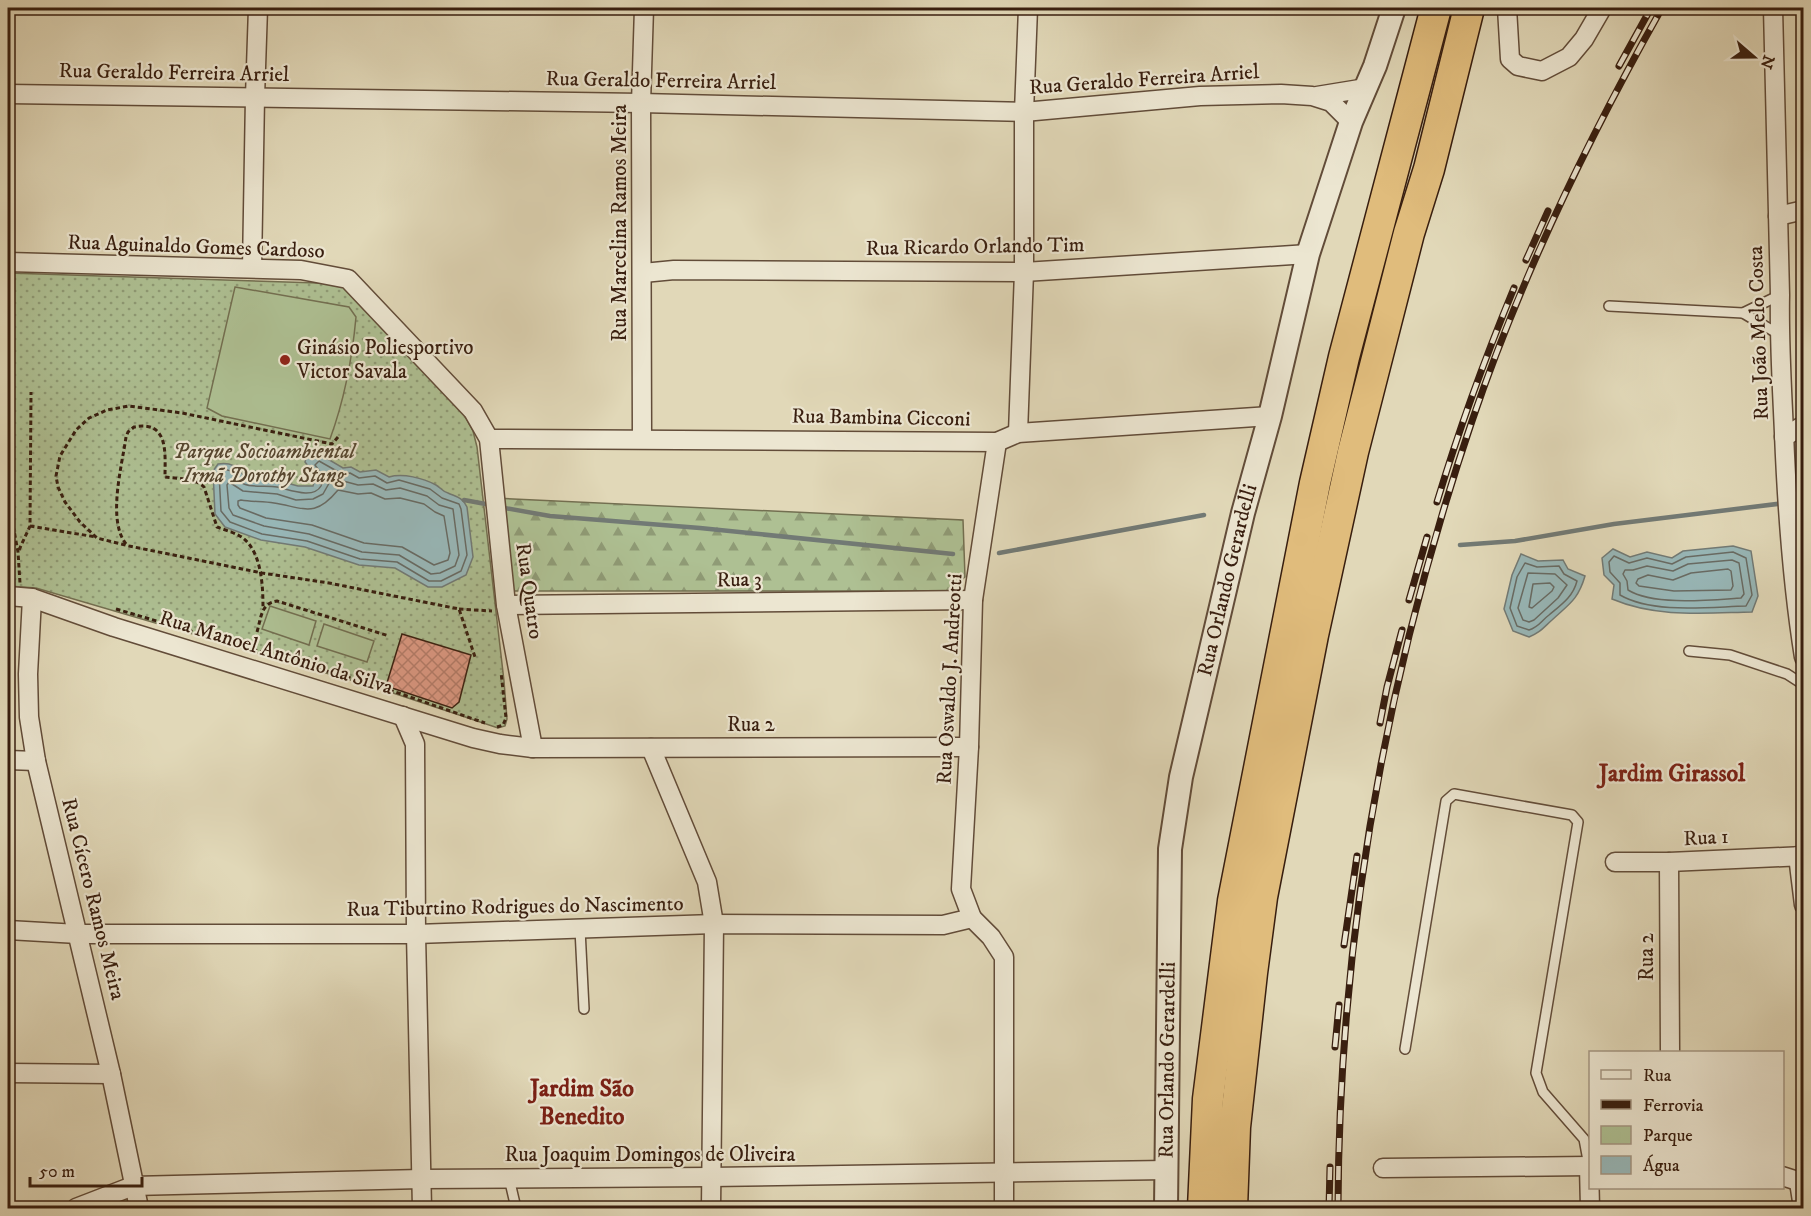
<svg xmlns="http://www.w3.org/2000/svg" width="1811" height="1216" viewBox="0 0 1811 1216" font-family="'IM FELL DW Pica',serif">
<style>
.green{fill:url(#green-dots);stroke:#736f51;stroke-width:1.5}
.forest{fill:url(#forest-firs);stroke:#736f51;stroke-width:1.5}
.pitch{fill:#aec093;stroke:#736f51;stroke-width:1.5}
.water{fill:#98b8b9;stroke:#727a75;stroke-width:1.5}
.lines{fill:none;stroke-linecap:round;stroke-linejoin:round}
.shore{stroke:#686b64;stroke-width:1.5}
.stream{stroke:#727a75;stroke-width:4.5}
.building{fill:url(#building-cross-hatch);stroke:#381e0f;stroke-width:1.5}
.service-casing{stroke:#624c39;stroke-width:12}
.minor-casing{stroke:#624c39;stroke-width:21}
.tertiary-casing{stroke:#624c39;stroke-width:26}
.trunk-casing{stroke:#381e0f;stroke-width:33}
.path{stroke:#381e0f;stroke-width:3;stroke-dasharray:4.5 3;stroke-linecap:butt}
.service{stroke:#ece6d1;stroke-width:9}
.minor{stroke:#ece6d1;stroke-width:18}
.tertiary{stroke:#ece6d1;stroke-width:22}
.trunk{stroke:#e0bc7c;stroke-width:30}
.rail-casing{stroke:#381e0f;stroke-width:7}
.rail{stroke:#ece6d1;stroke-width:4.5;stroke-dasharray:14;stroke-linecap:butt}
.poi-dot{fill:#8f2418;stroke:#ece6d1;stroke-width:2}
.labels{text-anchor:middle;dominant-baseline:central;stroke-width:4.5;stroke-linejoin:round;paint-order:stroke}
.street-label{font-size:21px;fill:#381e0f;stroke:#ece6d1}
.poi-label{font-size:21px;fill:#381e0f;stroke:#ece6d1;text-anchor:start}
.park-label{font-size:21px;font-style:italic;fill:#564630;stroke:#ece6d1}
.quarter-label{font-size:24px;font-weight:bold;fill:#7a1f14;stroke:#ece6d1}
</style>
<defs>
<pattern id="green-dots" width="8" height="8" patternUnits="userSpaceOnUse" patternTransform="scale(1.5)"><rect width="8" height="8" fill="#aec093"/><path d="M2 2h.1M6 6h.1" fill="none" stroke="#8f9b76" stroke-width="1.8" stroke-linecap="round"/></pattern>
<pattern id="forest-firs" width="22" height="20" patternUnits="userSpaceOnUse" patternTransform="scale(1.5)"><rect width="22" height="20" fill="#aec093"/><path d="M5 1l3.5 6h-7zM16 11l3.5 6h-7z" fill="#8f9b76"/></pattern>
<pattern id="building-cross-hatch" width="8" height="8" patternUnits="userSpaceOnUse" patternTransform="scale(1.5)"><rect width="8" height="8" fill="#df9a85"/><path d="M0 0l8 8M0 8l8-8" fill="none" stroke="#b67d6b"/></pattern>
</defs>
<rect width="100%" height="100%" fill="#e1d8b8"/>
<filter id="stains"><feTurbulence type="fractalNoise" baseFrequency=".00333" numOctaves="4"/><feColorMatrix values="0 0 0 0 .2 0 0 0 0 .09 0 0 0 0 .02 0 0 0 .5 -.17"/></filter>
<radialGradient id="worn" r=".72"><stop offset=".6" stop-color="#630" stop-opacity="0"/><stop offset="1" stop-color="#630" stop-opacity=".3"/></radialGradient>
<g class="green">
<path d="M8 273 350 284 462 411 473 431 477 447 504 681 507 719 505 726 498 728 384 690 36 588 8 586Z"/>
<path d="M128 1197 135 1208H94Z"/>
</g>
<path class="forest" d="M494 498 963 520 965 577 948 591H505Z"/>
<g class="pitch">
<path d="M235 287 349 307 356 317C352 361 345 398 330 439L222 416 207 408Z"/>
<path d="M270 606 316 621 309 645 262 629Z"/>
<path d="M324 624 374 641 367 662 317 646Z"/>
</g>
<g class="water">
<path d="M310 455H321L343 468 351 467 360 472 376 470 389 477C403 473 423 478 436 485 441 488 443 492 448 493 457 497 462 497 467 507L473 557 466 575 442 587H428L395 568 359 565 305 547 261 540 225 527 215 514 213 471 218 464C234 462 236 467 246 478L279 481 298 486H313L316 476 305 462 306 458Z"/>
<path d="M1733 546 1751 551 1758 596 1752 612C1704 613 1657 618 1612 599L1614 585 1604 575 1602 558 1613 549 1630 557 1647 552 1672 558 1683 551Z"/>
<path d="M1521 554 1538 561 1563 560 1568 569 1585 576C1578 600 1569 604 1552 620 1543 628 1541 632 1529 637L1513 631 1504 609 1512 575Z"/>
</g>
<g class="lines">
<g class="shore">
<path d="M319 461 342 474 350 473 359 478 375 476 387 483 399 480 430 489 442 498 459 504 461 509 467 555 461 571 441 581H429L397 562 360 559 307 541 262 534 230 522 221 511 219 473 222 470C235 468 234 479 244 484 253 488 267 485 277 487 288 489 313 500 321 486 325 477 320 472 315 465Z"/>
<path d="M332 478 358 485 373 484 386 490 400 488 427 496 439 505 453 509 459 555 455 566 440 573 431 574 399 555 362 552 309 534 264 526 233 515 229 508 227 485 229 482 243 491 277 494 296 500 313 499 323 494Z"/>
<path d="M338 490 358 494 371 493 385 499 400 498 424 504 435 512 444 516 450 553 448 560 434 565 402 547 364 543 312 525 266 518 240 508 238 505V501L241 500C252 502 263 501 274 503 305 508 315 518 338 490Z"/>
<path d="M1733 552 1746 558 1752 595 1746 606C1708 607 1653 614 1620 595V583L1610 572 1609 562 1614 556 1629 563 1647 558 1672 564 1686 557Z"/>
<path d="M1732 560 1739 563 1744 594 1741 598C1710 600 1654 606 1628 590L1627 581 1623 574 1625 570H1633L1647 566 1673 571 1688 564Z"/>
<path d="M1525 563 1537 567 1559 566 1564 574 1577 581C1573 597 1561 605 1549 615 1541 621 1539 627 1529 630L1517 626 1510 608 1517 577Z"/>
<path d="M1728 569 1731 571 1733 586 1731 590 1674 591 1639 586 1636 583 1638 579 1648 575 1673 580 1691 573Z"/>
<path d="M1528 573 1555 574 1567 585 1558 598 1534 620 1529 622 1523 620 1518 608Z"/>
<path d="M1550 583 1554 587 1552 591 1532 608 1529 607 1533 584Z"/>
</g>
<g class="stream">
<path d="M464 500 491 505"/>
<path d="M1793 502 1804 501"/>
<path d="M499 507 550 516 700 528 953 554"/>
<path d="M1460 545 1515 541 1614 524 1785 503"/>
<path d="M999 553 1204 515"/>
</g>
</g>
<path class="building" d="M402 634 471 655 459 702 452 708 386 686Z"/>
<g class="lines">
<defs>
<g id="service">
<path d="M1609 306 1743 313 1780 295"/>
<path d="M1743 313 1780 335"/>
<path d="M1689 651 1730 655 1787 674 1804 685"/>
<path d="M580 929 584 1009"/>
<path d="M1405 1049 1446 801 1454 794 1572 815 1578 822 1536 1073 1543 1092 1584 1139 1589 1166"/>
<path d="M509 1178 516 1208"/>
</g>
<g id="minor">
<path d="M1507 8 1510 59 1518 66 1542 71 1569 57 1584 39 1602 8"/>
<path d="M1773 8 1780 295C1779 341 1782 387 1784 433 1787 508 1792 582 1804 657"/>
<path d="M8 94 641 103 1024 112 1200 96 1281 94 1312 96 1331 102 1351 122"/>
<path d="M1317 96 1366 88"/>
<path d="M1778 216 1804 210"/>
<path d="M8 262 301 270 348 279 473 411 489 439 506 605 533 748"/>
<path d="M252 268 255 97 258 8"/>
<path d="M643 273 674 270 1024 272 1308 254"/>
<path d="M1018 433 1024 272V112L1028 8"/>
<path d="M1784 437 1804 425"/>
<path d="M489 439 997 442 1018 433 1270 416"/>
<path d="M642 439 641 103 644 8"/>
<path d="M8 596 32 598 114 627 473 738 500 744 533 748 969 747"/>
<path d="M32 598 28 674 29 717 36 761 111 1074 139 1208"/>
<path d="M506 605 973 600"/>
<path d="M403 716 415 744 416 934 422 1208"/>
<path d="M651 748 707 882 714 924 711 1208"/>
<path d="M8 760 36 761"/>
<path d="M1798 856 1804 905"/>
<path d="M1615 862H1669L1804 856"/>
<path d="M1669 862 1670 1052"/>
<path d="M972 918 961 889 969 747 973 600 997 442"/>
<path d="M8 930 78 934H416L714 924 943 925 972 918 991 937 1004 957V1208"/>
<path d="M8 1073 111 1074"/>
<path d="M1589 1166 1590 1208"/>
<path d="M1383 1168 1590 1166"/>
<path d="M1782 1176 1804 1183"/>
<path d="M1799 1182 1803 1208"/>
<path d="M76 1208 133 1186 421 1179 710 1177 1166 1170"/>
</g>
<g id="tertiary">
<path id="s1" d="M1166 1208 1170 849 1181 777 1243 513 1270 416 1308 254 1351 122 1375 66 1394 8"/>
</g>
<g id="trunk">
<path d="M1203 1208 1208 1099 1233 901 1315 483 1344 357 1436 8"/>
<path d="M1232 1208 1235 1127 1252 973 1262 897 1313 635 1353 452 1409 233 1429 169 1469 8"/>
</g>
</defs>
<use href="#service" class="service-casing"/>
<use href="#minor" class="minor-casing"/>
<use href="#tertiary" class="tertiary-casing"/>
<use href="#trunk" class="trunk-casing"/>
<g class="path">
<path d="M12 391 13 525 18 552 20 583"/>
<path d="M338 437 332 444 182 413 129 406 107 410 89 418 76 430 60 456 56 476 58 487 65 502 80 522 97 538 129 546 262 573 329 583 459 609 475 657"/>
<path d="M30 526 96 537"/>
<path d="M126 544C107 520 122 466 126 437L128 432 134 427C169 420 165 453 165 477 178 479 194 477 204 487L217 527C225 530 236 533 243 538 262 553 263 587 263 609"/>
<path d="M19 550 30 526 31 392"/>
<path d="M116 609 381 687 485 723"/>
<path d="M459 609 492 611"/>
<path d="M257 632C261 618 261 603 277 601L389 636"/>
<path d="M497 727 503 725 506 718 501 672"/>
</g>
<use href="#service" class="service"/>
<use href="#minor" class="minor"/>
<use href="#tertiary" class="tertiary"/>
<use href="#trunk" class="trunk"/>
<defs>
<g id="rail">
<path d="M1619 66 1651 8"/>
<path d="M1526 260 1548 211"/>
<path d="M1437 502C1459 429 1485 358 1514 288"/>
<path d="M1409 600 1427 537"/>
<path d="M1380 723 1387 687 1402 630"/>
<path d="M1344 945 1357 856"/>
<path d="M1335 1047 1339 1005"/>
<path d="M1329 1208 1330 1167"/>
<path d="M1338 1208C1339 940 1386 674 1472 421 1521 277 1588 139 1662 8"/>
</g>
</defs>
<use href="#rail" class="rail-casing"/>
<use href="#rail" class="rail"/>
</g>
<circle class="poi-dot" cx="285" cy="360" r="6"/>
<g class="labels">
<g class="street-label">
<text transform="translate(174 73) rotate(1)">Rua Geraldo Ferreira Arriel</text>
<text transform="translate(1144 80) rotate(-4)">Rua Geraldo Ferreira Arriel</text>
<text transform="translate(661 81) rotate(1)">Rua Geraldo Ferreira Arriel</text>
<text transform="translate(620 223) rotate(-90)">Rua Marcelina Ramos Meira</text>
<text transform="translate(196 247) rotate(2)">Rua Aguinaldo Gomes Cardoso</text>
<text transform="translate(975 247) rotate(-1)">Rua Ricardo Orlando Tim</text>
<text transform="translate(1759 333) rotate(-92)">Rua João Melo Costa</text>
<text transform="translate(881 418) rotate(1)">Rua Bambina Cicconi</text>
<text transform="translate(739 580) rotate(-1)">Rua 3</text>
<text stroke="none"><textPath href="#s1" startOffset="634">Rua Orlando Gerardelli</textPath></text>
<text transform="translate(529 591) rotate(82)">Rua Quatro</text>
<text transform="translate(276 653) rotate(17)">Rua Manoel Antônio da Silva</text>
<text transform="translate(950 679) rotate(-87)">Rua Oswaldo J. Andreotti</text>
<text x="751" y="725">Rua 2</text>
<text transform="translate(1706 838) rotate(-3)">Rua 1</text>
<text transform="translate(93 899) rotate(76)">Rua Cícero Ramos Meira</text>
<text transform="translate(515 907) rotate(-1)">Rua Tiburtino Rodrigues do Nascimento</text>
<text transform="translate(1647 957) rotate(-90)">Rua 2</text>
<text stroke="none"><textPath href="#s1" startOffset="148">Rua Orlando Gerardelli</textPath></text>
<text x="650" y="1155">Rua Joaquim Domingos de Oliveira</text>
</g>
<g class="poi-label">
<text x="297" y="348">Ginásio Poliesportivo<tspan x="297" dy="24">Victor Savala</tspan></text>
</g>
<g class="park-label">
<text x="264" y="452">Parque Socioambiental<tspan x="264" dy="24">Irmã Dorothy Stang</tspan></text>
</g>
<g class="quarter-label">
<text x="1672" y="774">Jardim Girassol</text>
<text x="582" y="1089">Jardim São<tspan x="582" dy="28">Benedito</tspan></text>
</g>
</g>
<rect width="1811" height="1216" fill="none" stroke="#e1d8b8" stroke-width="30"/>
<rect x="9" y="9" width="1793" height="1198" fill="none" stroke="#381e0f" stroke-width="3"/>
<rect x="15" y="15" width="1781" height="1186" fill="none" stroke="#381e0f" stroke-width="1.5"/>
<rect x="1589" y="1051" width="195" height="138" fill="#ece6d1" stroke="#a49683" stroke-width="1.5"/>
<rect x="1601" y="1070" width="30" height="9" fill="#ece6d1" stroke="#a49683" stroke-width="1.5"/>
<text x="1643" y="1081" font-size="18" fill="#381e0f">Rua</text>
<rect x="1601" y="1100" width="30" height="9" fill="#381e0f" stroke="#a49683" stroke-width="1.5"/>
<text x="1643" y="1111" font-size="18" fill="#381e0f">Ferrovia</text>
<rect x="1601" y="1126" width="30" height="18" fill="#aec093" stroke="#a49683" stroke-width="1.5"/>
<text x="1643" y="1141" font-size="18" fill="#381e0f">Parque</text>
<rect x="1601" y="1156" width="30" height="18" fill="#98b8b9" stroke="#a49683" stroke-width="1.5"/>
<text x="1643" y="1171" font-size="18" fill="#381e0f">Água</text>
<g transform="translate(1754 57) rotate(110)" stroke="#ece6d1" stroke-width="4.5" paint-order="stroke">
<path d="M0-4.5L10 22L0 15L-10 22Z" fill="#381e0f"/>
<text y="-9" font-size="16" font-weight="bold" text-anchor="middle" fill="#381e0f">N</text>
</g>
<path d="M30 1177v9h112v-9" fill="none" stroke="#381e0f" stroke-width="3"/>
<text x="39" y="1177" font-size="18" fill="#381e0f" stroke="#ece6d1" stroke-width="4.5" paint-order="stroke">50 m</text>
<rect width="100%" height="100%" filter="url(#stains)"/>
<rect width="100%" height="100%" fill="url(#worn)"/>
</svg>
